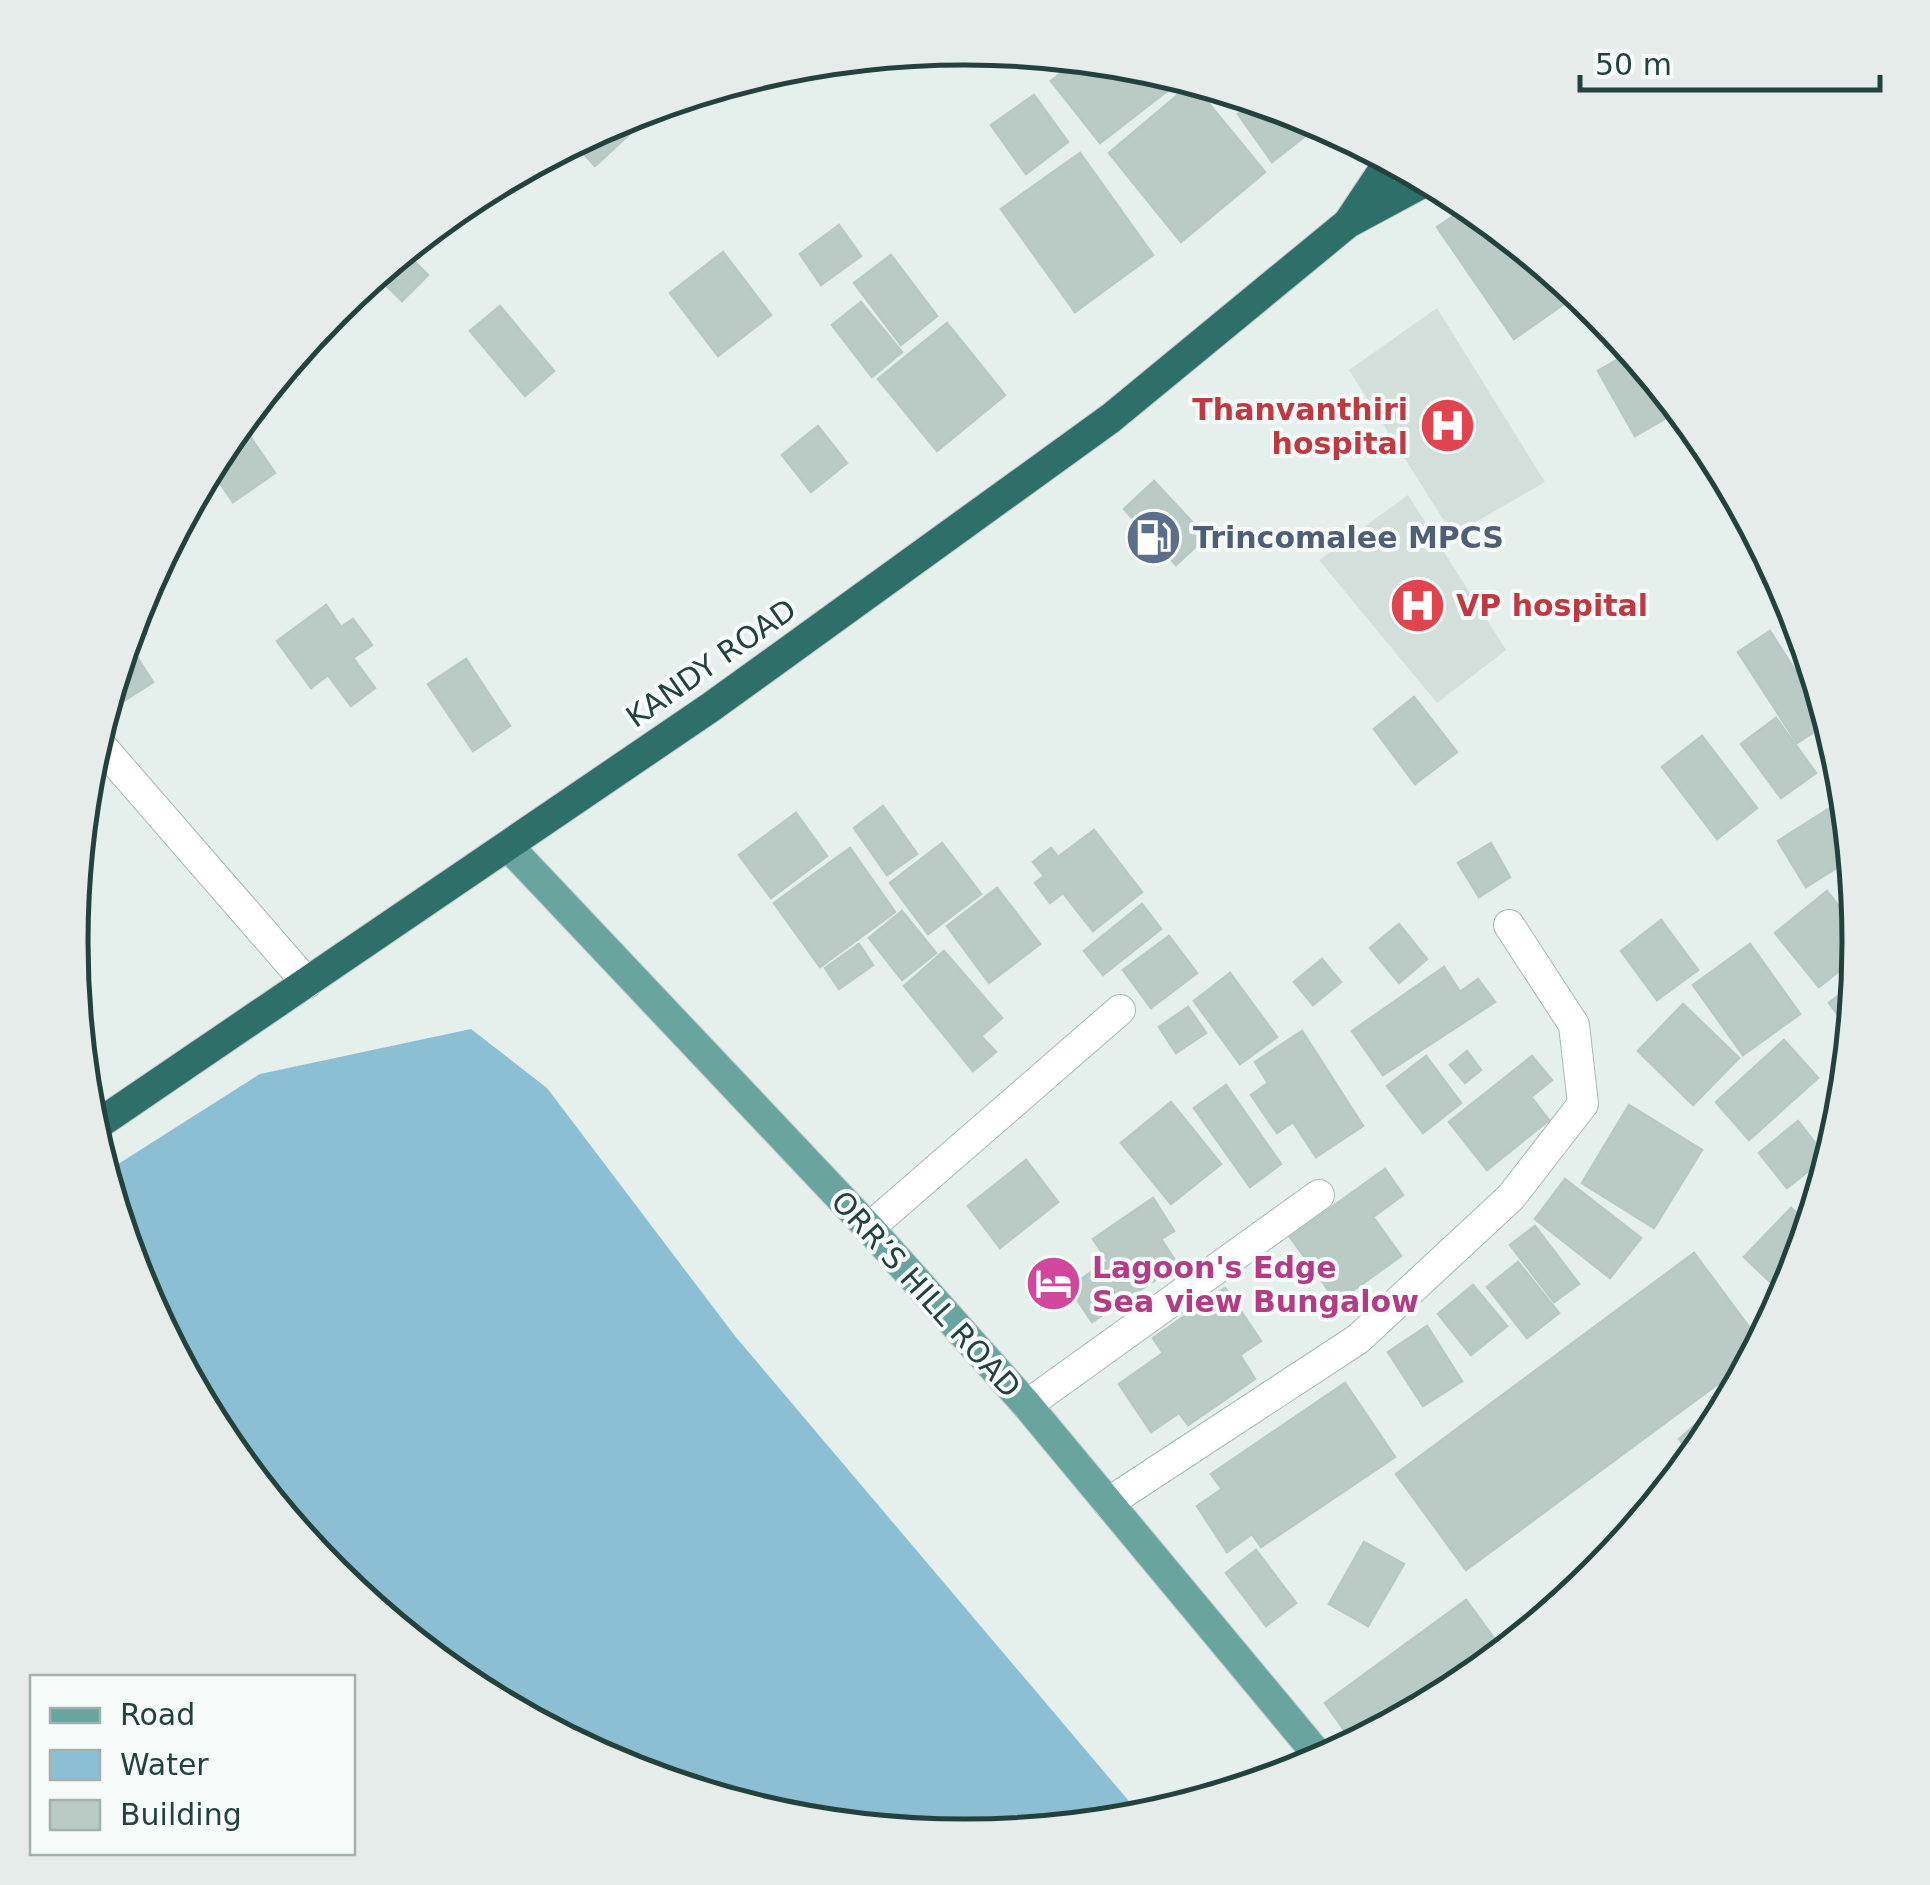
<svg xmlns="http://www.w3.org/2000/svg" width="1930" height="1885" viewBox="0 0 1930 1885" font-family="'DejaVu Sans',sans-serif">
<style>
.built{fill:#d3dfdb}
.water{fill:#8dbfd4}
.building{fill:#bacac5;stroke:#b7c9c4;stroke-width:2.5}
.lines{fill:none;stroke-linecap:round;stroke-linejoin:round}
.minor-casing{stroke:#a7b8b4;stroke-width:32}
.major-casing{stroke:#c1cac9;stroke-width:32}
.highway-casing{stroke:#c1cac9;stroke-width:32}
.minor{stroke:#fff;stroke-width:30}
.major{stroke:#69a59e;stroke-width:30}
.highway{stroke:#2e6f6a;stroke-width:30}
.labels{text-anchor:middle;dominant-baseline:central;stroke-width:8;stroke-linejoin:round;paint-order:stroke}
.health-label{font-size:30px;font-weight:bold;fill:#be3a42;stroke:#f6fbf9;text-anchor:end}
.service-label{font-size:30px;font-weight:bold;fill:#4e5e75;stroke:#f6fbf9;text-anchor:start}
.street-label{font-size:30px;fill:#23423e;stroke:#f6fbf9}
.hotel-label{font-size:30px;font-weight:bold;fill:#b23c85;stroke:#f6fbf9;text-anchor:start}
.rim{fill:none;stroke:#23423e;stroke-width:5}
</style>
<rect width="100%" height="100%" fill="#e5efec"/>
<g class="built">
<path d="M1437 308 1545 482 1453 535 1349 370Z"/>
<path d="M1408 495 1506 650 1437 703 1319 560Z"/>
</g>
<path class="water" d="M471 1029 547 1088 735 1336 1144 1819 964 1837 790 1820 622 1769 467 1686 332 1575 221 1439 138 1284 104 1173 260 1074Z"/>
<g class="building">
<path d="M1079 59 1140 65 1184 78 1100 143 1051 81Z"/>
<path d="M1192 83 1265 172 1181 242 1109 153Z"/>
<path d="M1034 95 1068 142 1026 174 991 125Z"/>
<path d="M1256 100 1301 114 1313 130 1272 162 1238 114Z"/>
<path d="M640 110 647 118 595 166 573 142 623 115Z"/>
<path d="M1080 153 1153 255 1075 312 1001 209Z"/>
<path d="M1470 205 1543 264 1568 301 1514 339 1437 227Z"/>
<path d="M839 225 861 256 821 285 800 254Z"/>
<path d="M404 251 428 275 402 301 375 274Z"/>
<path d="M723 252 771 315 718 356 670 293Z"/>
<path d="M891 255 937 316 901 345 854 283Z"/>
<path d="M861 302 902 352 872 377 832 325Z"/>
<path d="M500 306 554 371 525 396 470 331Z"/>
<path d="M947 323 1005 395 937 451 878 379Z"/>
<path d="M1632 351 1680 410 1635 436 1598 371Z"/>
<path d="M240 422 275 473 233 502 209 467 221 445Z"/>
<path d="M818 426 847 463 811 492 782 455Z"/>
<path d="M1154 481 1206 537 1176 565 1124 509Z"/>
<path d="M326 605 341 627 353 619 372 645 353 658 375 688 351 706 328 675 311 688 277 641Z"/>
<path d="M1770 631 1803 683 1815 675 1829 722 1797 743 1738 652Z"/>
<path d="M135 654 153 682 111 709 107 703 118 666Z"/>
<path d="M466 659 510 726 473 751 428 684Z"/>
<path d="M1414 697 1457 752 1415 784 1374 729Z"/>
<path d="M1776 718 1816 773 1781 798 1741 744Z"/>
<path d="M1702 736 1757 808 1717 839 1662 767Z"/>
<path d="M883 806 917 854 887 875 854 828Z"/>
<path d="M1830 808 1850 840 1852 858 1806 887 1778 841Z"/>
<path d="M796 813 827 856 771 898 739 855Z"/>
<path d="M1094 830 1142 892 1093 931 1063 893 1050 903 1035 883 1044 876 1033 862 1051 848 1058 857Z"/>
<path d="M942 843 981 894 928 934 890 883Z"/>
<path d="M1491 843 1510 877 1479 897 1458 863Z"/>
<path d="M850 848 895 912 820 967 774 903Z"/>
<path d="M997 888 1040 944 989 983 947 926Z"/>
<path d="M1827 891 1859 932 1860 943 1859 955 1819 987 1775 933Z"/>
<path d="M1142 904 1161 929 1103 975 1084 951Z"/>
<path d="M902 911 936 953 902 980 869 938Z"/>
<path d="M1661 920 1698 970 1657 1000 1621 951Z"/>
<path d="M1399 924 1427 959 1399 983 1370 948Z"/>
<path d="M1169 936 1197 973 1151 1008 1123 970Z"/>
<path d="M859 944 873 965 839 989 825 968Z"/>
<path d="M1750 944 1800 1014 1743 1055 1693 985Z"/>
<path d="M944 951 1002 1018 981 1036 996 1052 973 1071 904 986Z"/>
<path d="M1322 959 1341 982 1313 1005 1294 982Z"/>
<path d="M1444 967 1460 992 1478 979 1495 1002 1383 1075 1352 1031Z"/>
<path d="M1230 973 1277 1037 1240 1064 1194 1001Z"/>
<path d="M1856 982 1851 1032 1829 1003Z"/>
<path d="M1683 1004 1739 1058 1693 1105 1638 1051Z"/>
<path d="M1188 1007 1206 1033 1176 1053 1159 1027Z"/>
<path d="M1302 1031 1363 1126 1316 1157 1293 1122 1277 1133 1251 1095 1268 1083 1255 1062Z"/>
<path d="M1784 1040 1818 1078 1749 1140 1716 1102Z"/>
<path d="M1467 1051 1481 1070 1465 1083 1450 1065Z"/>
<path d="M1426 1056 1461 1103 1423 1133 1387 1086Z"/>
<path d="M1532 1056 1552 1080 1531 1097 1549 1120 1487 1170 1449 1122Z"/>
<path d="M1226 1085 1281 1164 1250 1187 1194 1108Z"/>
<path d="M1171 1102 1221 1164 1171 1204 1121 1143Z"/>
<path d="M1629 1105 1702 1150 1654 1228 1582 1183Z"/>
<path d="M1798 1121 1826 1157 1787 1188 1759 1153Z"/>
<path d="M1026 1160 1058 1202 1000 1248 968 1206Z"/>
<path d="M1385 1169 1403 1195 1373 1217 1401 1256 1337 1302 1290 1237Z"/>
<path d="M1565 1179 1641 1238 1610 1278 1535 1219Z"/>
<path d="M1153 1198 1174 1231 1161 1239 1178 1265 1092 1322 1069 1287 1108 1261 1093 1239Z"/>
<path d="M1791 1208 1810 1226 1786 1297 1744 1257Z"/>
<path d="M1535 1226 1579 1284 1554 1302 1510 1245Z"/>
<path d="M1694 1253 1761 1343 1753 1358 1466 1570 1396 1474Z"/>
<path d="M1518 1262 1559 1313 1527 1338 1487 1287Z"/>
<path d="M1473 1285 1507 1326 1471 1355 1438 1314Z"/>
<path d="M1225 1288 1261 1341 1240 1355 1255 1379 1188 1425 1179 1413 1151 1432 1119 1384 1163 1353 1153 1338Z"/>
<path d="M1427 1326 1462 1381 1423 1406 1388 1352Z"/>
<path d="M1345 1383 1395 1457 1261 1547 1252 1534 1227 1552 1197 1506 1222 1489 1211 1474Z"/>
<path d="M1734 1390 1709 1440 1695 1457 1679 1439Z"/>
<path d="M1364 1542 1404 1564 1368 1626 1329 1604Z"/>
<path d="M1256 1550 1296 1603 1266 1626 1226 1573Z"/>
<path d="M1466 1600 1504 1652 1458 1689 1354 1744 1325 1703Z"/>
</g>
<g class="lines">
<defs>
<g id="minor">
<path d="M96 740 307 983"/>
<path d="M869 1228 1120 1010"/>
<path d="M1027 1405 1319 1195"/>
<path d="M1108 1503 1358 1339 1511 1197 1583 1104 1574 1025 1509 925"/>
</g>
<path id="major" d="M508 846 869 1228 1027 1405 1323 1761"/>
<g id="highway">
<path d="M1350 220 1390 160"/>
<path d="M91 1129 711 707 1111 418 1348 223 1428 180"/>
</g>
</defs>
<use href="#minor" class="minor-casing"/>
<use href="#major" class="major-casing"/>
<use href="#highway" class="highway-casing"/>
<use href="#minor" class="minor"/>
<use href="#major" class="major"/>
<use href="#highway" class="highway"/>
</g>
<defs>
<symbol id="hospital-disc" viewBox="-11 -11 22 22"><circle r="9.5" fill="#e0444e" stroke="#f6fbf9"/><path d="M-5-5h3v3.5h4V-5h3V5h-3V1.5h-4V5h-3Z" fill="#fff"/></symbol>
<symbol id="fuel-disc" viewBox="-11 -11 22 22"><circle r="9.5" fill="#5c6f8a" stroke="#f6fbf9"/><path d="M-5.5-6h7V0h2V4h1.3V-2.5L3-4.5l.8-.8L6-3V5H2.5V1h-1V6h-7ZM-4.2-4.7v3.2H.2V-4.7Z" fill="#fff"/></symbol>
<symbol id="hotel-disc" viewBox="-11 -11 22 22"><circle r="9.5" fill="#d1479c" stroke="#f6fbf9"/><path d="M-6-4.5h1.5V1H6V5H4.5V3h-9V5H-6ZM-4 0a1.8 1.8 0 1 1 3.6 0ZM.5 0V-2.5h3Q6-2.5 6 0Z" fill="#fff"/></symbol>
</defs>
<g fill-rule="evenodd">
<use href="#hospital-disc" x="1416" y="394" width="63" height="63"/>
<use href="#fuel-disc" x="1122" y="506" width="63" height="63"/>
<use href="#hospital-disc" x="1386" y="574" width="63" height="63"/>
<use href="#hotel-disc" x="1022" y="1252" width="63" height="63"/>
</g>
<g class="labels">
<g class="health-label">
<text x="1408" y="409">Thanvanthiri<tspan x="1408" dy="34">hospital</tspan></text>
<text x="1456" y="605" text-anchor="start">VP hospital</text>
</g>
<g class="service-label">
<text x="1193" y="537">Trincomalee MPCS</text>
</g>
<g class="street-label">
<text transform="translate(711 663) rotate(-35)">KANDY ROAD</text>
<text transform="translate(926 1294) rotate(48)">ORR’S HILL ROAD</text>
</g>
<g class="hotel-label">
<text x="1092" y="1267">Lagoon's Edge<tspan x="1092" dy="34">Sea view Bungalow</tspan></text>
</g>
</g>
<path d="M0 0H1930V1885H0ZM88 942a877 877 0 1 1 1754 0a877 877 0 1 1-1754 0Z" fill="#e5ecea" fill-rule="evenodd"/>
<path class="rim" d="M88 942a877 877 0 1 1 1754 0a877 877 0 1 1-1754 0Z"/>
<rect x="30" y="1675" width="325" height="180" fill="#f6fbf9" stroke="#a2b1ae" stroke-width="2.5"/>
<rect x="50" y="1708" width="50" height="15" fill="#69a59e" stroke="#a2b1ae" stroke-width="2.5"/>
<text x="120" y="1725" font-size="30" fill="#23423e">Road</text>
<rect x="50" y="1750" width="50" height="30" fill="#8dbfd4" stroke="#a2b1ae" stroke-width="2.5"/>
<text x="120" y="1775" font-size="30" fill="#23423e">Water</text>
<rect x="50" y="1800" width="50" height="30" fill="#bacac5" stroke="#a2b1ae" stroke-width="2.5"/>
<text x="120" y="1825" font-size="30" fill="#23423e">Building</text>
<path d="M1580 75v15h300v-15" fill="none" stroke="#23423e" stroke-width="5"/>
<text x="1595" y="75" font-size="30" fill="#23423e" stroke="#f6fbf9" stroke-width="8" paint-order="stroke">50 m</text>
</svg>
